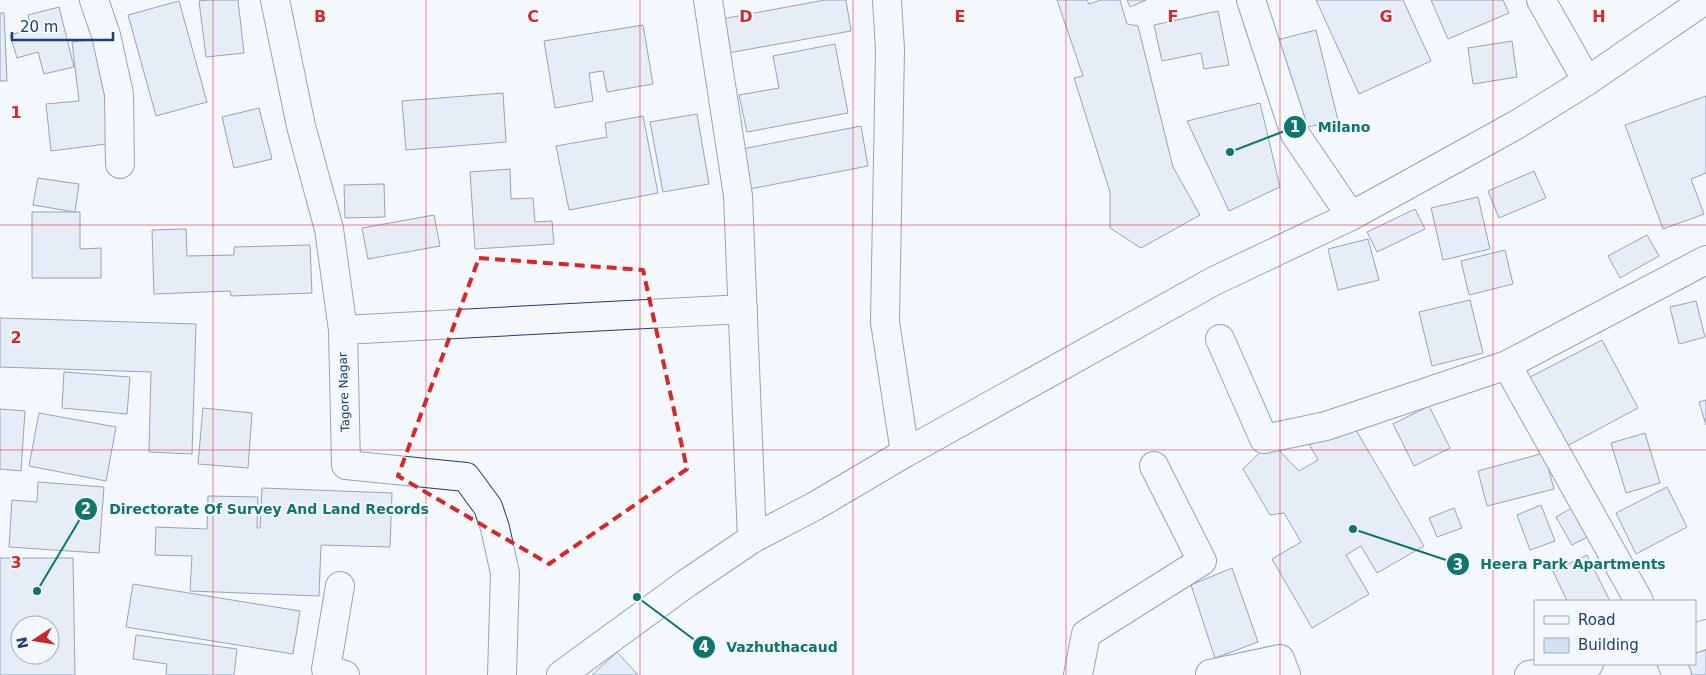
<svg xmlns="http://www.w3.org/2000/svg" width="1706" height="675" viewBox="0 0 1706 675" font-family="'DejaVu Sans',sans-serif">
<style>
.building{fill:#d5e0f0;stroke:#1d3f73;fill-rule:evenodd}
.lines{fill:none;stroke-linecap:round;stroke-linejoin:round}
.minor-casing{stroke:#1d3f73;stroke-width:30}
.secondary-casing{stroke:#1d3f73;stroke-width:30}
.minor{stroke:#f4f7fb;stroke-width:28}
.secondary{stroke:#f4f7fb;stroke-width:28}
.marked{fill:none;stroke:#d62828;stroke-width:4;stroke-dasharray:10 6;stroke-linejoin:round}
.grid{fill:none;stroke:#d62828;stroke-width:1;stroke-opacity:0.55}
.labels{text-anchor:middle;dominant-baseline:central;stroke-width:4;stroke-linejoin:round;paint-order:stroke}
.street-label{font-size:12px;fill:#1d3f73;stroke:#f4f7fb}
.grid-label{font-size:16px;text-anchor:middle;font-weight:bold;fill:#d62828;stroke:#f4f7fb;stroke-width:4;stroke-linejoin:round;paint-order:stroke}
.leader{fill:none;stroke:#0f766e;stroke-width:2}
.callout-dot{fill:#0f766e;stroke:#f4f7fb;stroke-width:2}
.mark-label{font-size:15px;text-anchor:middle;font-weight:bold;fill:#fff}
.callout-label{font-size:14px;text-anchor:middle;font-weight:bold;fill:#0f766e;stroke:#f4f7fb;stroke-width:4;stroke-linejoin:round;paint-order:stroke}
</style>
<rect width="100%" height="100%" fill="#f4f7fb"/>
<g class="building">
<path d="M211 0H238L244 53 206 57 199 1Z"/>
<path d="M825 0H846L851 31 728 53 722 19Z"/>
<path d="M1057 0H1087L1089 4 1101 0H1120L1127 24 1138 26 1173 167 1200 215 1141 248 1110 228V192L1074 78 1083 76Z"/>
<path d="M1127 0H1146L1130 7Z"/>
<path d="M1316 0H1403L1431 61 1359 94Z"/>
<path d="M1431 0H1503L1509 13 1448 39Z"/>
<path d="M179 1 207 102 156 116 128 15Z"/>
<path d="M59 7 74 67 44 74 38 52 17 58 10 35 31 29 28 15Z"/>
<path d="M1218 11 1229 65 1204 69 1201 53 1162 61 1154 25Z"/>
<path d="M0 13H4L7 81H0Z"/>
<path d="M643 25 653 84 607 92 603 71 589 73 593 101 555 108 544 41Z"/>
<path d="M1316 30 1338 120 1299 129 1277 40Z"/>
<path d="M97 39 114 143 51 151 46 104 79 101 72 42Z"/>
<path d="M1512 41 1517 77 1473 84 1468 48Z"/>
<path d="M835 44 848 113 747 132 739 95 779 88 773 56Z"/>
<path d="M503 93 506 142 406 150 402 101Z"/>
<path d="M1706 96V173L1691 179 1704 214 1663 229 1625 125Z"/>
<path d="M1260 103 1280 187 1229 211 1187 121Z"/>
<path d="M259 108 272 159 234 168 222 117Z"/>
<path d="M697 114 709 184 663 192 650 122Z"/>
<path d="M643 116 658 193 569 210 556 146 607 137 605 123Z"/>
<path d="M861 126 868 166 750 189 742 149Z"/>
<path d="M510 169 511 199 533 198 535 222 552 221 554 244 475 249 470 172Z"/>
<path d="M1534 171 1546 198 1499 218 1488 191Z"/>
<path d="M38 178 79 184 75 212 33 205Z"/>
<path d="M384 184 385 217 345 218 344 185Z"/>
<path d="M1478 197 1490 249 1443 260 1431 208Z"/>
<path d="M1415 209 1425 229 1377 252 1367 232Z"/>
<path d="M32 212H80V249L101 248V278H32Z"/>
<path d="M434 215 440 246 368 259 362 228Z"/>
<path d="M186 229 187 256 234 255V247L310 245 312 293 231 296 230 291 154 294 152 230Z"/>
<path d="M1647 235 1659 256 1620 278 1608 256Z"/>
<path d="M1368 239 1379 280 1338 290 1328 249Z"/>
<path d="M1505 250 1513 284 1469 295 1461 261Z"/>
<path d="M1470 300 1483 353 1432 366 1419 312Z"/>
<path d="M1696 301 1705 337 1679 344 1670 307Z"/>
<path d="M0 318 196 324 192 454 149 452 151 372 0 367Z"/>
<path d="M1602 340 1638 408 1567 446 1530 377Z"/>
<path d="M64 372 130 377 127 414 62 408Z"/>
<path d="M1706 400V425L1699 402Z"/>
<path d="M1429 406 1450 448 1414 466 1393 424Z"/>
<path d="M203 408 252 413 248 468 198 464Z"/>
<path d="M0 409 25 411 21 471 0 469Z"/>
<path d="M39 413 116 427 106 481 29 466Z"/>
<path d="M1349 418 1424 546 1377 573 1361 546 1346 555 1369 594 1312 628 1272 559 1301 542 1284 513 1270 515 1243 469 1271 442 1299 471 1318 460 1308 442Z"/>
<path d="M1645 433 1660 483 1626 493 1611 443Z"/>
<path d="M1544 453 1554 489 1487 506 1478 471Z"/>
<path d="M38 482 104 487 99 553 9 547 12 500 37 502Z"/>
<path d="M1667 487 1687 527 1636 554 1616 513Z"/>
<path d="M262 488 392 493 390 547 321 545 319 596 190 591 192 556 155 555 156 527 207 529 208 496 258 497 257 528H260Z"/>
<path d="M1541 505 1555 541 1530 550 1517 515Z"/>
<path d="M1575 506 1591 535 1572 545 1556 517Z"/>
<path d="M1454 508 1462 528 1437 537 1429 518Z"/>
<path d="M1587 555 1610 601H1567L1553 571Z"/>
<path d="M0 558H73L75 675H0ZM20 625H50V655H20Z"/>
<path d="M1232 568 1258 642 1215 658 1191 585Z"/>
<path d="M133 584 300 611 293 654 126 627Z"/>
<path d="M136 635 237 649 234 675H166L167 664 133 659Z"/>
<path d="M1706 650V675H1690L1687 664H1695V653Z"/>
<path d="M617 652 638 675H592Z"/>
</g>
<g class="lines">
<defs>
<g id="minor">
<path d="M94 0 106 35 119 94 120 164"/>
<path d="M275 0 301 126 329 229 343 330 346 465 466 477 488 507 495 528 505 573 502 675"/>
<path d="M708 0 738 196 752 539"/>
<path d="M887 0 890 49 885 322 905 453"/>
<path d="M1251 0 1295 134 1351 216"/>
<path d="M1541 0 1587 81"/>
<path d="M343 330 743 309"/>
<path d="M1220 339 1264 439 1326 426 1507 365 1706 260"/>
<path d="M1507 365 1639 601"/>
<path d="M340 586 326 669 345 675"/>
<path d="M1695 638 1706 634"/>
<path d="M1672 664 1677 675"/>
<path d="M1210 674 1280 659 1286 675"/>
<path d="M1078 675 1086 634 1202 561 1154 466"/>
<path d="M1529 675 1589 664"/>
</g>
<path id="secondary" d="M561 675 687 583 752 539 815 506 905 453 1214 281 1351 216 1516 125 1587 81 1705 0"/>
</defs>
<use href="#minor" class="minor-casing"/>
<use href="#secondary" class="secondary-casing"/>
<use href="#minor" class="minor"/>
<use href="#secondary" class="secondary"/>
</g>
<path d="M0 0H1706V675H0ZM479 258 643 270 687 469 549 564 398 476Z" fill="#f4f7fb" fill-opacity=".55" fill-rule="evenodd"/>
<path class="marked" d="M479 258 643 270 687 469 549 564 398 476Z"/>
<path class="grid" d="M213 0V675M426 0V675M640 0V675M853 0V675M1066 0V675M1280 0V675M1493 0V675M0 225H1706M0 450H1706"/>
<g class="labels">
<g class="street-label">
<text transform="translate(344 392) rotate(-92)">Tagore Nagar</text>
</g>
</g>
<g class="grid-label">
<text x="320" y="22">B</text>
<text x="533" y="22">C</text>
<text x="746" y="22">D</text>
<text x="960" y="22">E</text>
<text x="1173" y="22">F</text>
<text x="1386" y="22">G</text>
<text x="1599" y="22">H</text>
<text x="16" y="118">1</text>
<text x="16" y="343">2</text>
<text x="16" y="568">3</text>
</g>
<path class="leader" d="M1230 152L1295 127M37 591L86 509M1353 529L1458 564M637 597L704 647"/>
<g class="callout-dot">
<circle cx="1230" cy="152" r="5"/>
<circle cx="37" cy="591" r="5"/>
<circle cx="1353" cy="529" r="5"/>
<circle cx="637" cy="597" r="5"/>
<circle cx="1295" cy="127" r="12"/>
<circle cx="86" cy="509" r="12"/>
<circle cx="1458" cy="564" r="12"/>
<circle cx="704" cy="647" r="12"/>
</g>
<g class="mark-label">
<text x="1295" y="132">1</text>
<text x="86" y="514">2</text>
<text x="1458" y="570">3</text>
<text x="704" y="652">4</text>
</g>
<g class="callout-label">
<text x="1344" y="132">Milano</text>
<text x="269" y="514">Directorate Of Survey And Land Records</text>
<text x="1573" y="569">Heera Park Apartments</text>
<text x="782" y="652">Vazhuthacaud</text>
</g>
<rect x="1534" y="600" width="162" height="65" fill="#f4f7fb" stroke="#9eadc5"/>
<rect x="1544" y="616" width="25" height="8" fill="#f4f7fb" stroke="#9eadc5"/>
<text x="1578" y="625" font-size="15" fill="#1d3f73">Road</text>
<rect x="1544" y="638" width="25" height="15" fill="#d5e0f0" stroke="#9eadc5"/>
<text x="1578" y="650" font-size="15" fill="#1d3f73">Building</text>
<g transform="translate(35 640) rotate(258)"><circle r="24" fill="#f4f7fb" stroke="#9eadc5"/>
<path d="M0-4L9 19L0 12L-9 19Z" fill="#c62828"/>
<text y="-8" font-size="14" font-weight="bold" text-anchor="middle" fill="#1d3f73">N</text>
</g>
<path d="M12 32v8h101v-8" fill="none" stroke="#1d3f73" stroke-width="2.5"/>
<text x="20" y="32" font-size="15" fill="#1d3f73" stroke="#f4f7fb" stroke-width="4" paint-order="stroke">20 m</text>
</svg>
